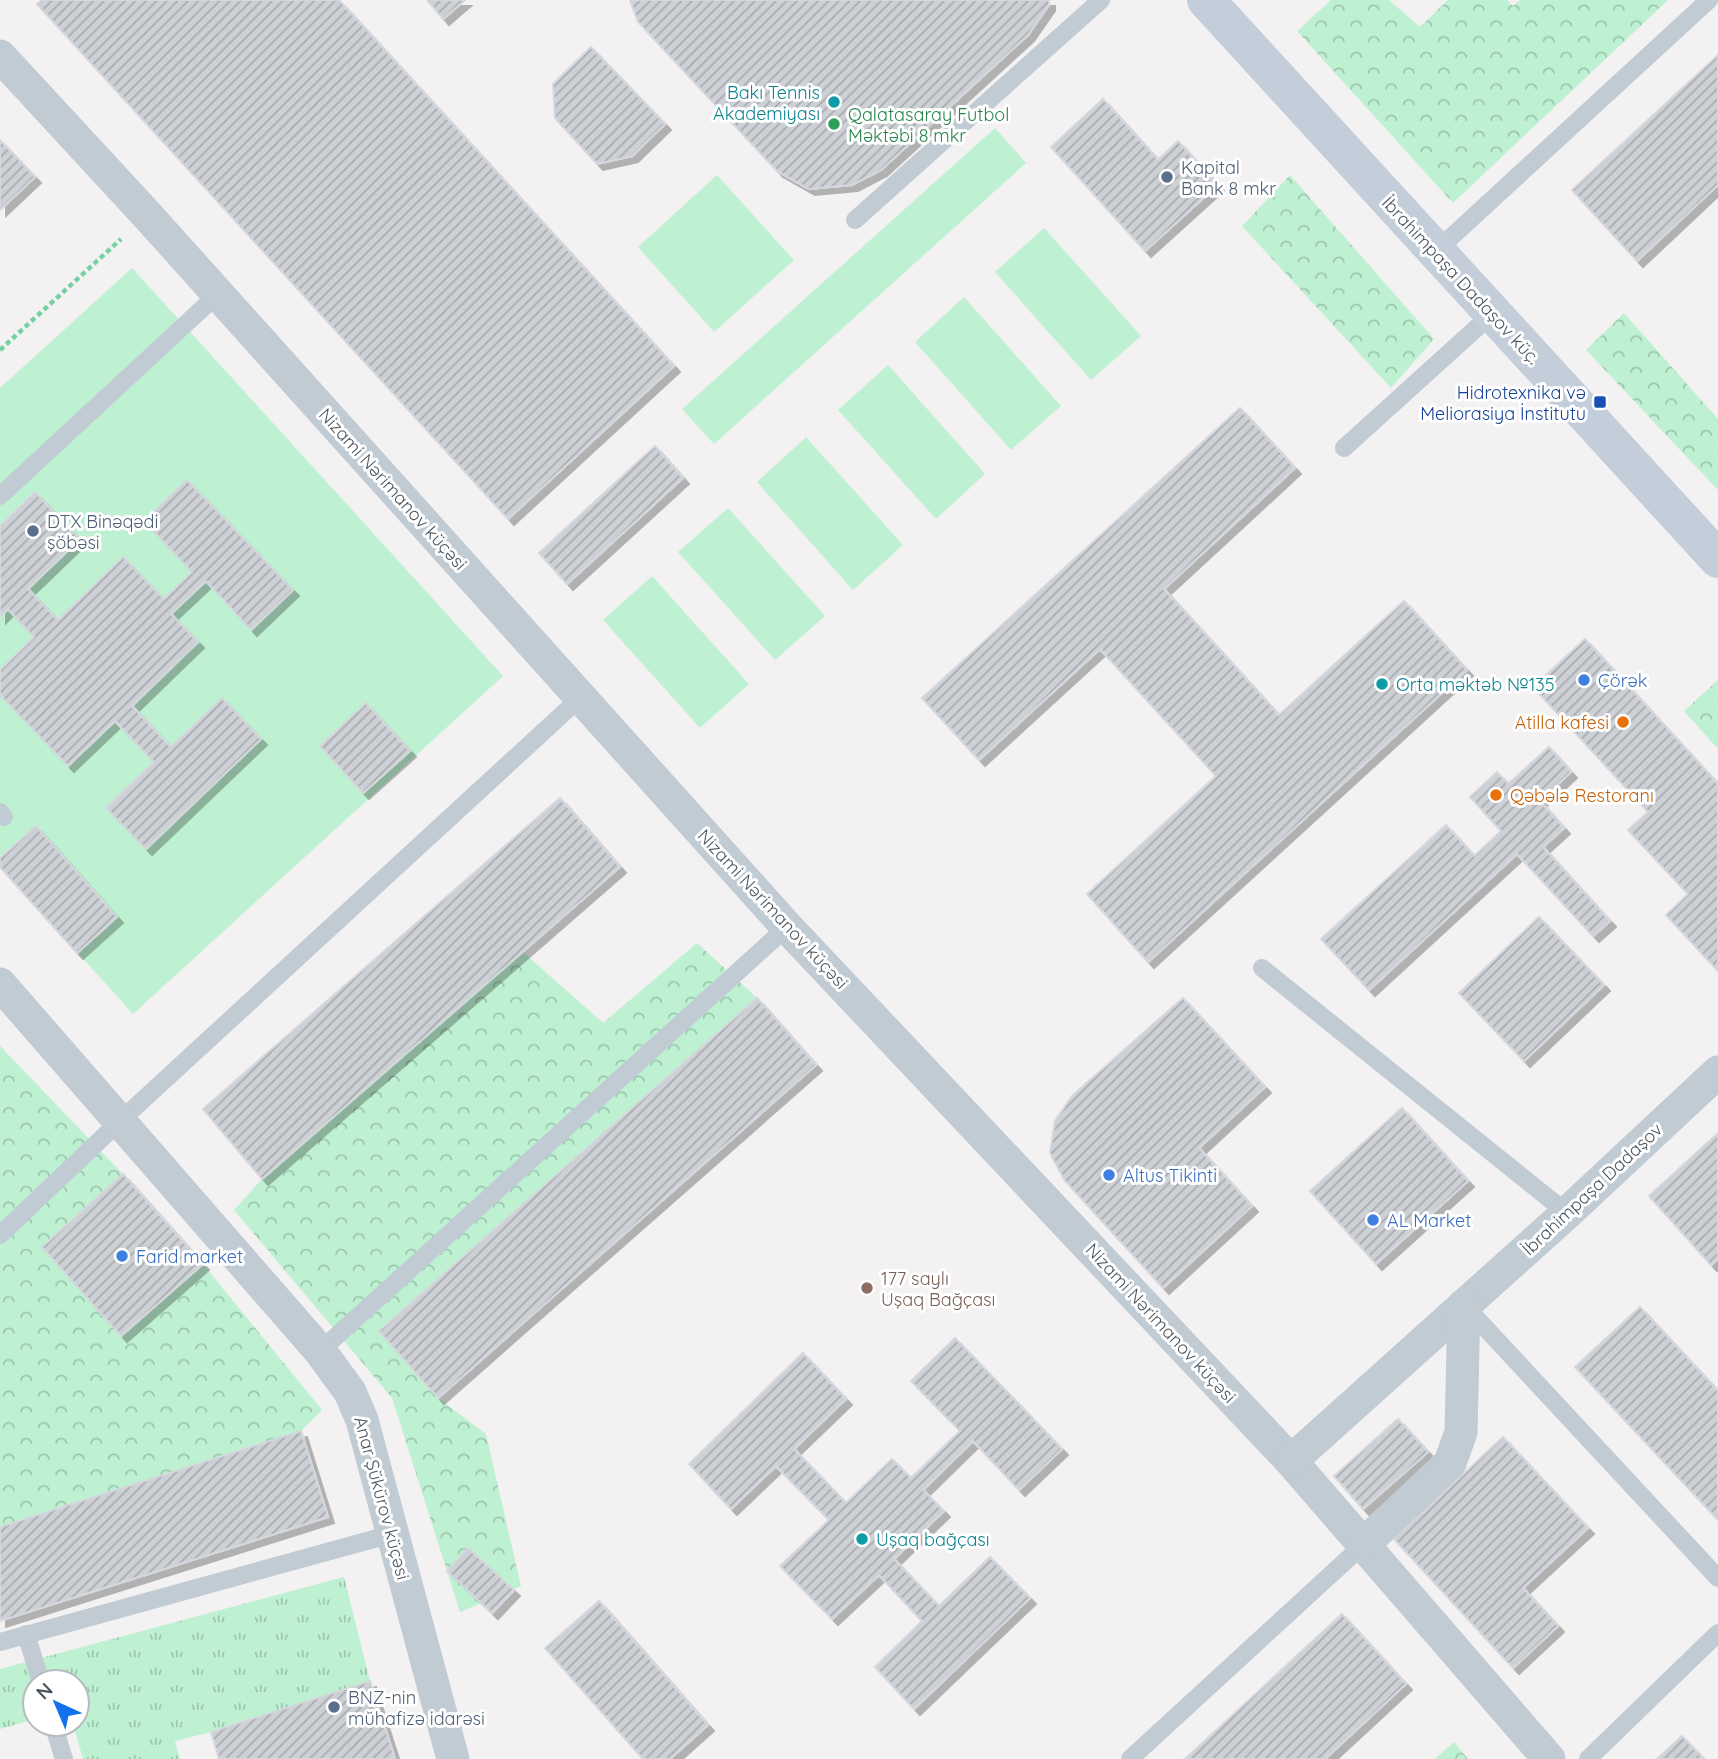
<svg xmlns="http://www.w3.org/2000/svg" width="1718" height="1759" viewBox="0 0 1718 1759" font-family="Quicksand,sans-serif">
<style>
.green{fill:#bef1d2}
.forest{fill:url(#forest-crowns)}
.park{fill:url(#park-tufts)}
.building{fill:url(#building-hatch);stroke:#d4d7dc;stroke-width:2;filter:url(#shadow)}
.lines{fill:none;stroke-linecap:round;stroke-linejoin:round}
.path{stroke:#75d1a3;stroke-width:4.5;stroke-dasharray:5 3.5;stroke-linecap:butt}
.lane{stroke:#c1cbd3;stroke-width:18}
.street{stroke:#c1cbd3;stroke-width:33}
.secondary{stroke:#c3ceda;stroke-width:38}
.culture-dot{fill:#0f9aa8;stroke:#fff;stroke-width:2.5}
.leisure-dot{fill:#2e9e5b;stroke:#fff;stroke-width:2.5}
.service-dot{fill:#5c6f8a;stroke:#fff;stroke-width:2.5}
.transit-dot{fill:#1a4fb4;stroke:#fff;stroke-width:2.5}
.shop-dot{fill:#3f7fe0;stroke:#fff;stroke-width:2.5}
.food-dot{fill:#e8710a;stroke:#fff;stroke-width:2.5}
.education-dot{fill:#8d6e63;stroke:#fff;stroke-width:2.5}
.labels{text-anchor:middle;dominant-baseline:central;stroke-width:6;stroke-linejoin:round;paint-order:stroke}
.culture-label{font-size:18px;fill:#0d838f;stroke:#fff;text-anchor:start}
.leisure-label{font-size:18px;fill:#27864d;stroke:#fff;text-anchor:start}
.service-label{font-size:18px;fill:#4e5e75;stroke:#fff;text-anchor:start}
.street-label{font-size:18px;fill:#48545f;stroke:#fff}
.transit-label{font-size:18px;fill:#164399;stroke:#fff;text-anchor:end}
.shop-label{font-size:18px;fill:#366cbe;stroke:#fff;text-anchor:start}
.food-label{font-size:18px;fill:#c56008;stroke:#fff;text-anchor:end}
.education-label{font-size:18px;fill:#785e54;stroke:#fff;text-anchor:start}
</style>
<defs>
<pattern id="forest-crowns" width="20" height="18" patternUnits="userSpaceOnUse" patternTransform="scale(1.75)"><rect width="20" height="18" fill="#bef1d2"/><path d="M2 6a3 3 0 1 1 6 0M12 15a3 3 0 1 1 6 0" fill="none" stroke="#9cc6ae"/></pattern>
<pattern id="park-tufts" width="24" height="20" patternUnits="userSpaceOnUse" patternTransform="scale(1.75)"><rect width="24" height="20" fill="#bef1d2"/><path d="M3 7l-1-3M5 7V3M7 7l1-3M15 17l-1-3M17 17v-4M19 17l1-3" fill="none" stroke="#9cc6ae"/></pattern>
<pattern id="building-hatch" width="6" height="6" patternUnits="userSpaceOnUse" patternTransform="scale(1.75)"><rect width="6" height="6" fill="#cdd0d5"/><path d="M-1 1l2-2M0 6l6-6M5 7l2-2" fill="none" stroke="#a8abb0"/></pattern>
<filter id="shadow"><feDropShadow dx="6" dy="6" stdDeviation="0" flood-color="#0004"/></filter>
</defs>
<rect width="100%" height="100%" fill="#f3f1f1"/>
<g class="green">
<path d="M995 128 1026 163 714 444 682 409Z"/>
<path d="M717 175 794 260 714 332 638 247Z"/>
<path d="M1044 228 1141 336 1091 380 995 272Z"/>
<path d="M132 268 503 676 133 1014 0 867V388Z"/>
<path d="M964 297 1061 406 1011 450 915 342Z"/>
<path d="M888 365 985 474 936 519 838 410Z"/>
<path d="M806 437 903 545 853 590 757 482Z"/>
<path d="M728 508 825 616 775 660 678 552Z"/>
<path d="M652 576 749 684 700 728 603 620Z"/>
</g>
<g class="forest">
<path d="M1331 0H1389L1420 27 1448 0H1507L1513 6 1520 0H1668L1453 203 1297 31Z"/>
<path d="M1290 175 1434 339 1391 388 1242 226Z"/>
<path d="M1624 313 1718 419V490L1586 350Z"/>
<path d="M1718 680V749L1684 711Z"/>
<path d="M697 943 757 998 379 1330 438 1398 486 1434 521 1586 460 1612 392 1398 234 1210 262 1179 523 952 603 1023Z"/>
<path d="M0 1046 123 1174 42 1247 121 1336 203 1264 322 1410 301 1431 0 1527Z"/>
<path d="M1454 1742 1468 1759H1435Z"/>
</g>
<path class="park" d="M344 1577 370 1681 211 1732 175 1741 180 1759H83L73 1724H77V1682H35V1719L0 1729V1669Z"/>
<g class="building">
<path d="M42 0H339L674 366 508 519 37 4Z"/>
<path d="M427 0H465L443 19Z"/>
<path d="M630 0H1049V5L1028 35 881 170 852 185 809 189 777 171 638 22Z"/>
<path d="M591 47 665 124 632 156 597 164 555 118 553 84Z"/>
<path d="M1718 55V185L1637 261 1572 190Z"/>
<path d="M1103 99 1158 160 1178 141 1218 185 1145 251 1051 147Z"/>
<path d="M0 140 35 177 0 210Z"/>
<path d="M1240 408 1295 468 1164 589 1279 715 1404 601 1467 670 1148 962 1087 894 1216 776 1100 649 979 760 922 698Z"/>
<path d="M655 446 683 478 567 584 539 553Z"/>
<path d="M187 480 293 590 251 630 206 581 171 614 198 642 132 706 171 747 222 698 261 739 146 849 106 808 154 762 115 721 68 766 0 695V670L34 637 8 609 0 617V526L35 492 80 539 28 589 58 620 123 557 164 599 192 572 144 521Z"/>
<path d="M1585 639 1718 784V971L1666 915 1688 894 1628 830 1648 812 1533 687Z"/>
<path d="M366 703 410 751 363 793 320 746Z"/>
<path d="M1549 747 1571 772 1540 801 1564 828 1543 847 1610 921 1593 936 1517 854 1369 990 1321 939 1446 825 1474 856 1501 831 1470 797 1497 772 1508 784Z"/>
<path d="M560 798 620 867 262 1179 203 1109Z"/>
<path d="M36 826 117 917 77 953 0 867V858Z"/>
<path d="M1539 917 1604 985 1524 1061 1459 993Z"/>
<path d="M757 998 816 1065 438 1398 379 1331Z"/>
<path d="M1183 998 1265 1087 1199 1148 1252 1206 1163 1288 1065 1181 1050 1153 1055 1121 1072 1096Z"/>
<path d="M1402 1108 1468 1181 1376 1264 1310 1191Z"/>
<path d="M1718 1133V1259L1711 1265 1649 1196Z"/>
<path d="M123 1174 203 1264 121 1336 42 1247Z"/>
<path d="M1640 1307 1718 1391V1520L1575 1367Z"/>
<path d="M955 1338 1062 1449 1019 1490 973 1441 923 1490 944 1511 894 1559 939 1606 990 1557 1030 1598 914 1709 875 1667 922 1621 879 1575 832 1619 780 1566 829 1520 776 1466 731 1509 689 1464 803 1353 846 1399 794 1449 846 1503 892 1459 911 1478 960 1431 911 1381Z"/>
<path d="M1398 1419 1428 1452 1363 1509 1334 1476Z"/>
<path d="M301 1431 328 1517 0 1621V1527Z"/>
<path d="M1503 1437 1588 1528 1523 1588 1558 1626 1513 1668 1394 1539Z"/>
<path d="M468 1548 514 1590 492 1613 447 1571Z"/>
<path d="M599 1601 708 1725 670 1759H643L545 1648Z"/>
<path d="M1342 1614 1406 1684 1325 1759H1185Z"/>
<path d="M370 1681 395 1759H219L211 1732Z"/>
<path d="M1682 1736 1704 1759H1657Z"/>
</g>
<g class="lines">
<path class="path" d="M0 350 121 239"/>
<g class="lane">
<path d="M855 220 1101 0"/>
<path d="M1435 252 1709 0"/>
<path d="M1344 448 1492 314"/>
<path d="M0 496 218 294"/>
<path d="M0 812 4 817"/>
<path d="M1262 968 1567 1213"/>
<path d="M0 1235 120 1121 581 697"/>
<path d="M1465 1306 1718 1578"/>
<path d="M320 1351 787 927"/>
<path d="M26 1634 41 1682"/>
<path d="M0 1642 392 1534"/>
<path d="M53 1724 64 1759"/>
<path d="M1130 1759 1364 1544"/>
<path d="M1588 1759 1718 1633"/>
</g>
<g class="street">
<path d="M0 56 147 215 787 927 1291 1461 1549 1759"/>
<path d="M0 984 320 1351 350 1392 362 1420 453 1759"/>
<path d="M1291 1461 1567 1213 1718 1072"/>
<path d="M1364 1544 1450 1463 1461 1432 1464 1305"/>
</g>
<path class="secondary" d="M1206 0 1718 559"/>
</g>
<g class="culture-dot">
<circle cx="834" cy="102" r="7"/>
<circle cx="1382" cy="684" r="7"/>
<circle cx="862" cy="1539" r="7"/>
</g>
<circle class="leisure-dot" cx="834" cy="124" r="7"/>
<g class="service-dot">
<circle cx="1167" cy="177" r="7"/>
<circle cx="33" cy="531" r="7"/>
<circle cx="334" cy="1707" r="7"/>
</g>
<rect class="transit-dot" x="1593" y="395" width="14" height="14" rx="3.5"/>
<g class="shop-dot">
<circle cx="1584" cy="680" r="7"/>
<circle cx="1109" cy="1175" r="7"/>
<circle cx="1373" cy="1220" r="7"/>
<circle cx="122" cy="1256" r="7"/>
</g>
<g class="food-dot">
<circle cx="1623" cy="722" r="7"/>
<circle cx="1496" cy="795" r="7"/>
</g>
<circle class="education-dot" cx="867" cy="1288" r="7"/>
<g class="labels">
<g class="culture-label">
<text x="820" y="92" text-anchor="end">Bakı Tennis<tspan x="820" dy="21">Akademiyası</tspan></text>
<text x="1396" y="684">Orta məktəb №135</text>
<text x="876" y="1539">Uşaq bağçası</text>
</g>
<g class="leisure-label">
<text x="848" y="114">Qalatasaray Futbol<tspan x="848" dy="21">Məktəbi 8 mkr</tspan></text>
</g>
<g class="service-label">
<text x="1181" y="167">Kapital<tspan x="1181" dy="21">Bank 8 mkr</tspan></text>
<text x="47" y="521">DTX Binəqədi<tspan x="47" dy="21">şöbəsi</tspan></text>
<text x="348" y="1697">BNZ-nin<tspan x="348" dy="21">mühafizə idarəsi</tspan></text>
</g>
<g class="street-label">
<text transform="translate(1461 280) rotate(47)">İbrahimpaşa Dadaşov küç.</text>
<text transform="translate(393 489) rotate(48)">Nizami Nərimanov küçəsi</text>
<text transform="translate(773 909) rotate(47)">Nizami Nərimanov küçəsi</text>
<text transform="translate(1592 1189) rotate(-43)">İbrahimpaşa Dadaşov</text>
<text transform="translate(1161 1323) rotate(47)">Nizami Nərimanov küçəsi</text>
<text transform="translate(382 1498) rotate(75)">Anar Şükürov küçəsi</text>
</g>
<g class="transit-label">
<text x="1586" y="392">Hidrotexnika və<tspan x="1586" dy="21">Meliorasiya İnstitutu</tspan></text>
</g>
<g class="shop-label">
<text x="1598" y="680">Çörək</text>
<text x="1123" y="1175">Altus Tikinti</text>
<text x="1387" y="1220">AL Market</text>
<text x="136" y="1256">Farid market</text>
</g>
<g class="food-label">
<text x="1609" y="722">Atilla kafesi</text>
<text x="1510" y="795" text-anchor="start">Qəbələ Restoranı</text>
</g>
<g class="education-label">
<text x="881" y="1278">177 saylı<tspan x="881" dy="21">Uşaq Bağçası</tspan></text>
</g>
</g>
<g transform="translate(56 1703) rotate(316)"><circle r="33" fill="#ffffff" stroke="#b6bbbf" stroke-width="2"/>
<path d="M0-5L12 26L0 18L-12 26Z" fill="#1372eb"/>
<text y="-10" font-size="19" font-weight="bold" text-anchor="middle" fill="#48545f">N</text>
</g>
</svg>
